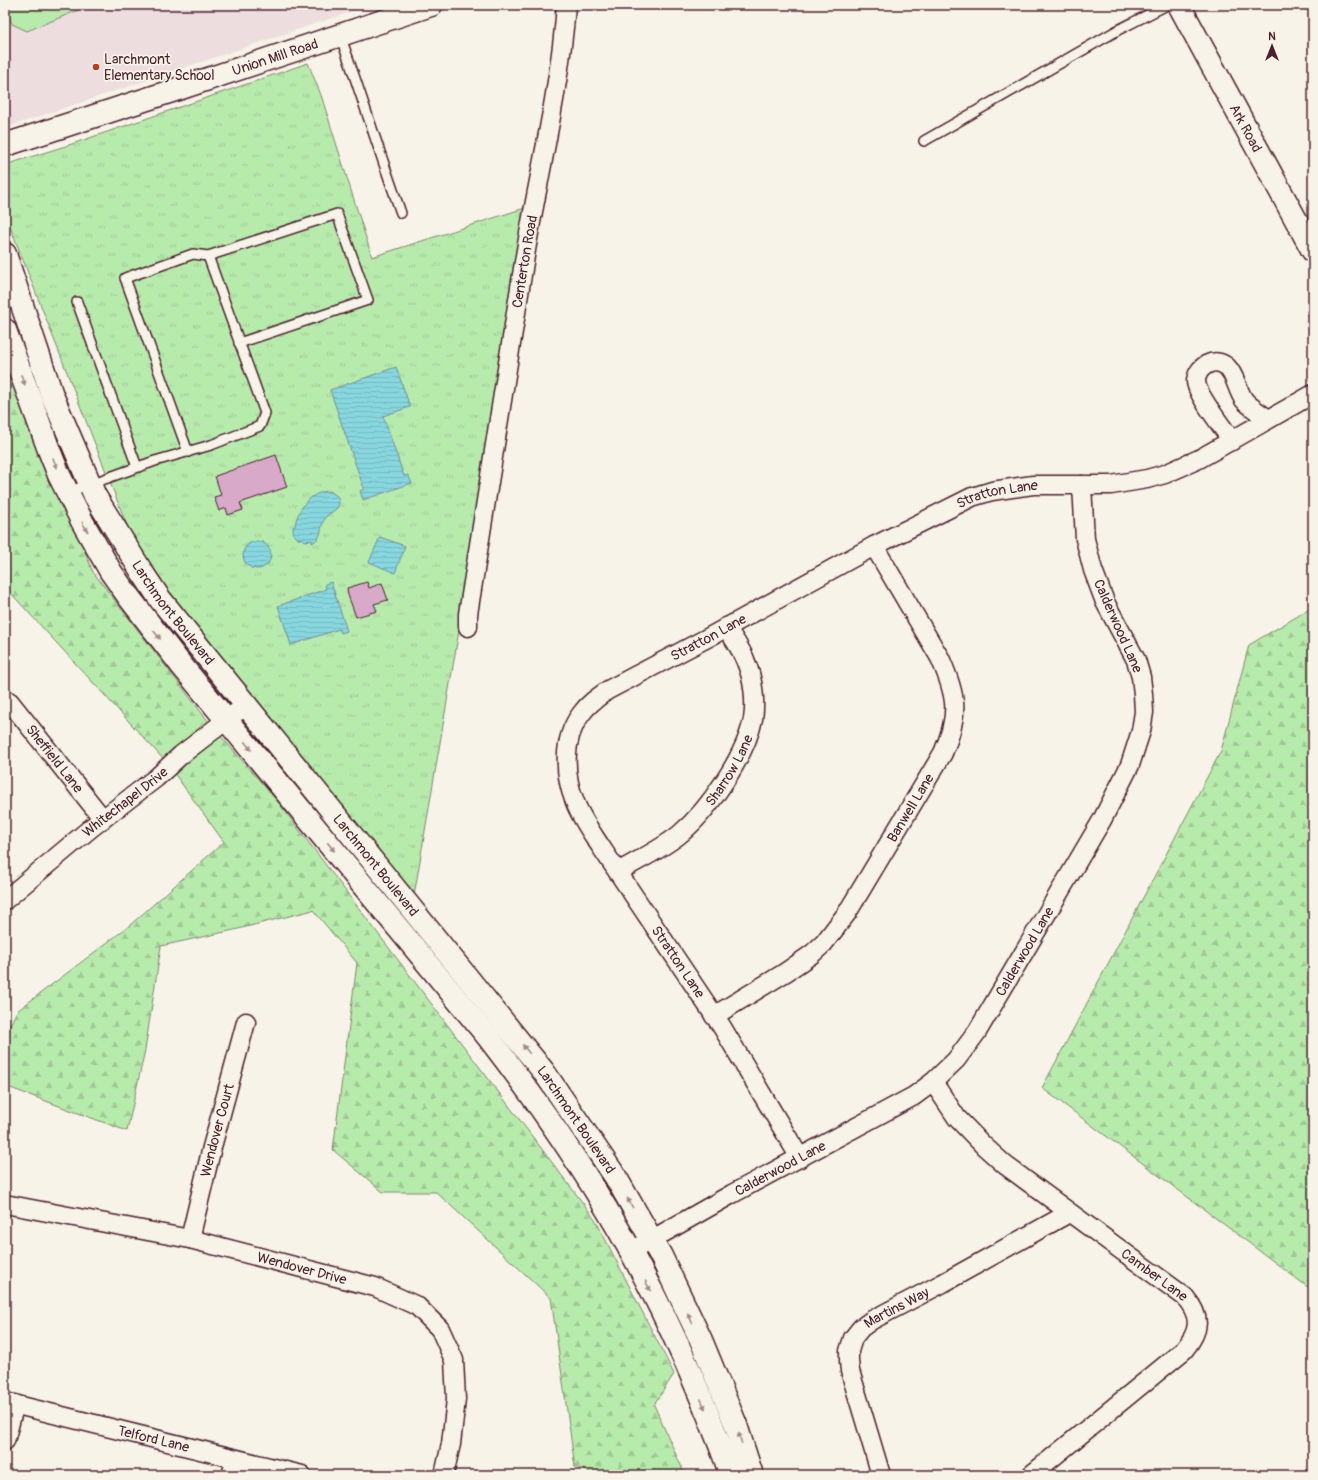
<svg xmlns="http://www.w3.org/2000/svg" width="1318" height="1480" viewBox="0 0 1318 1480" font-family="Pangolin,sans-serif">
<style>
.built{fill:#eedddf}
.green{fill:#b7ebac;stroke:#80856c}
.forest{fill:url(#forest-firs);stroke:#80856c}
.park{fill:url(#park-tufts);stroke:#80856c}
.water{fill:url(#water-rules);stroke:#6f8d98}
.building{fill:#d8a9c9;stroke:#4a1f2b}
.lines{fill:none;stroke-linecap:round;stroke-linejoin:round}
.lane-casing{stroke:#4a1f2b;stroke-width:12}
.street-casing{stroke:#4a1f2b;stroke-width:21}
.secondary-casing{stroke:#4a1f2b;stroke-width:25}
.lane{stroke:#f7f3e8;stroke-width:9}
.street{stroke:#f7f3e8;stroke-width:18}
.secondary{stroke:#f7f3e8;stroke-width:22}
.oneway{fill:#a0898a}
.poi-dot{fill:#c8321e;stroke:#f7f3e8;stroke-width:1.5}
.labels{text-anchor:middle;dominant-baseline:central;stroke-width:3.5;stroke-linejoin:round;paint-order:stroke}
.street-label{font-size:14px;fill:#4a1f2b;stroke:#f7f3e8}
.poi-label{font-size:14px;fill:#4a1f2b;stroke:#f7f3e8;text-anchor:start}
</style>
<defs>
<pattern id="forest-firs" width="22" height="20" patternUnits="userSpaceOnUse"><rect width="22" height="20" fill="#b7ebac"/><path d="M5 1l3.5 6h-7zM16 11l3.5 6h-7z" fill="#9fc994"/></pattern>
<pattern id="park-tufts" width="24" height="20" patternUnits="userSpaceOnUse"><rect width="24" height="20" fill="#b7ebac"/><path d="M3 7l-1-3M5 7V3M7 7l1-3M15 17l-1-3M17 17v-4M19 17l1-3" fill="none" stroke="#9fc994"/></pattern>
<pattern id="water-rules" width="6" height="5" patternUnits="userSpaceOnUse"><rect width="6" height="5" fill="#87d7e0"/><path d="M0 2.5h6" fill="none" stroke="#76b8c0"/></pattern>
</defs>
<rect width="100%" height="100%" fill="#f7f3e8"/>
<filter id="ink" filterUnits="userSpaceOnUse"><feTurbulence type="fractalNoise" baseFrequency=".025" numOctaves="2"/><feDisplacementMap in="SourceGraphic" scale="8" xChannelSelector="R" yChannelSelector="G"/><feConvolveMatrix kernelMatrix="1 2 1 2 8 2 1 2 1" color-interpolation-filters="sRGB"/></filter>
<g filter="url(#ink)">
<path class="built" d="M5 5H371L5 128Z"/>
<path class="green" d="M5 5H91L27 31 12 24Z"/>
<g class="forest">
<path d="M5 352 93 572 208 721 278 802 595 1219 674 1374 654 1405 685 1475H598L575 1467 551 1298 436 1192H383L333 1150 357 963 313 910 234 930 161 946 145 1050 127 1131 5 1086V1035L17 1011 129 926 224 842 166 762 7 589H5Z"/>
<path d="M1313 607V1291L1042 1088 1221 751 1249 645Z"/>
</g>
<path class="park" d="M308 63 321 95 372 257 531 206 414 896 137 551 5 214V165L75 143Z"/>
<g class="water">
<path d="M396 367 410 407 383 416 404 476 408 475 412 483 363 500 360 491 364 489 330 390Z"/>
<path d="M330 491 337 496C339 499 340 504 337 508 334 512 328 513 325 518 319 528 324 537 312 543V540L305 541 300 538 299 540C291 530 294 539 293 527L295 526C297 509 311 491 330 491Z"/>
<path d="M380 537 405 546 395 573 369 562Z"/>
<circle cx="257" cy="555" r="14"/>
<path d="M331 582 347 631 341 633 339 629 291 645 278 606 326 589 325 584Z"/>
</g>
<g class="building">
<path d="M276 455 287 487 240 503 243 510 228 515 226 508 219 511 214 497 221 495 215 476Z"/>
<path d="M367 582 369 588 382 583 388 600 374 604 377 611 356 617 348 595 347 588Z"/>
</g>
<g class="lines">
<defs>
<g id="lane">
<path d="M340 35C361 94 380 154 401 213"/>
<path d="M924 141 1118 30 1167 5"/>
<path d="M77 302 137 467"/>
<path d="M188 452 125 278 193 254 208 256 337 214 368 300 239 343"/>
<path d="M68 492 155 461 211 445 260 426 265 413 208 256"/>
</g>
<g id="street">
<path d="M1232 441C1224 429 1196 394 1196 381 1197 366 1215 356 1227 367 1236 376 1237 390 1244 400 1250 407 1260 413 1268 419"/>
<path id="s1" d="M468 627V614C488 495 505 375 525 256 539 173 560 89 566 5"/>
<path id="s2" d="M5 699 10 702 103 819"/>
<path id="s3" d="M618 872C638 860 662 849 680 834 709 810 746 755 753 719 756 701 753 678 746 662 742 650 733 638 726 627"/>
<path id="s4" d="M5 900 91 828 156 778 181 755 246 705"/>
<path id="s5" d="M714 1016 786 972 812 954 824 943 847 913 943 753C960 714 957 696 940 658L874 546"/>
<path id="s6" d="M933 1082 957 1118 984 1146 1005 1165 1185 1297C1202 1317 1200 1331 1184 1350L1031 1475"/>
<path id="s7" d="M800 1158 722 1027 601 847C592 833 581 818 575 802 564 775 562 739 581 714 588 704 598 697 608 690L711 636 874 546 972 497 992 491 1033 485H1111L1147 479 1165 474 1199 459 1313 394"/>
<path id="s8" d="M5 1204 190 1239 375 1287 417 1306 440 1329 454 1360 456 1399 451 1444 444 1475"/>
<path id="s9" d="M190 1239 212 1147 246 1022"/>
<path id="s10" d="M630 1252 732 1194 914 1096 933 1082 956 1060 977 1032 1102 820 1130 765 1141 731 1144 712 1143 694 1141 677 1136 660 1105 602 1093 570 1085 539 1082 485"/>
<path id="s11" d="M5 1402 302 1475"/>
<path d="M5 1441 15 1404"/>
<path d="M231 1475 236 1459"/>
<path id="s12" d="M881 1475 850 1371 849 1361V1351L853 1338 861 1328 872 1320 943 1283 1069 1213"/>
</g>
<g id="secondary">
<path id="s13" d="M1179 5 1313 251"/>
<path id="s14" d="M5 145 178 89 431 5"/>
<path id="s15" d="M5 254 52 395 95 496 142 572 160 599 544 1072 615 1176 661 1256 701 1340 736 1425 752 1475"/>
<path d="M5 330 49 450 59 475 83 523 111 572 128 596 182 666 488 1037C536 1099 581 1164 620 1232 664 1309 701 1392 731 1475"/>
</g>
</defs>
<use href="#lane" class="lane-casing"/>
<use href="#street" class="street-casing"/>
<use href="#secondary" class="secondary-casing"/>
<use href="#lane" class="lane"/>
<use href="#street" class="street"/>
<use href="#secondary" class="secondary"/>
</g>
<defs><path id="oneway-solid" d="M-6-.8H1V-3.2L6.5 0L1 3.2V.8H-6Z"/></defs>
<g class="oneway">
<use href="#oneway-solid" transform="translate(23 380) rotate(69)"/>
<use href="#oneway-solid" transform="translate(55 463) rotate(68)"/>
<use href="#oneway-solid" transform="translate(85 527) rotate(60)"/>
<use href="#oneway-solid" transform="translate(157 635) rotate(51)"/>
<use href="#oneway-solid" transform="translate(248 746) rotate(51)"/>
<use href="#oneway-solid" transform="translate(331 847) rotate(51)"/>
<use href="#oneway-solid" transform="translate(526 1049) rotate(-129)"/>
<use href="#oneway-solid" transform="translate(630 1203) rotate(-120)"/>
<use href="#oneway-solid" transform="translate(648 1286) rotate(62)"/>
<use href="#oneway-solid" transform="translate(690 1318) rotate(-115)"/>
<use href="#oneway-solid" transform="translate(703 1404) rotate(66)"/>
<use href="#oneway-solid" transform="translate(740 1438) rotate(-108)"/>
</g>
</g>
<circle class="poi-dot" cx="96" cy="67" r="4"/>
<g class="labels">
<g class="street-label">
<text stroke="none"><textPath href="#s14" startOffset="284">Union Mill Road</textPath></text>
<text stroke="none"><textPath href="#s13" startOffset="140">Ark Road</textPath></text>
<text stroke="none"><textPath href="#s1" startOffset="370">Centerton Road</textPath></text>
<text stroke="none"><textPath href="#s7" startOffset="987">Stratton Lane</textPath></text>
<text stroke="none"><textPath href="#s15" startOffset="399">Larchmont Boulevard</textPath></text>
<text transform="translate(1118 626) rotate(66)">Calderwood Lane</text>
<text stroke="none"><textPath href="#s7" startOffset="663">Stratton Lane</textPath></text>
<text stroke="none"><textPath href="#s2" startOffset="78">Sheffield Lane</textPath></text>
<text stroke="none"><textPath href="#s3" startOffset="154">Sharrow Lane</textPath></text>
<text stroke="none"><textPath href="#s4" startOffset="155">Whitechapel Drive</textPath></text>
<text stroke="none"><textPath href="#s5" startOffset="293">Banwell Lane</textPath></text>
<text stroke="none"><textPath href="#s15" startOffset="723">Larchmont Boulevard</textPath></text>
<text stroke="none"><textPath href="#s10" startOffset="508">Calderwood Lane</textPath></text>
<text transform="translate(678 962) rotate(56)">Stratton Lane</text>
<text stroke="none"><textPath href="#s15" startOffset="1047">Larchmont Boulevard</textPath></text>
<text stroke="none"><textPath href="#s9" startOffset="112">Wendover Court</textPath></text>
<text stroke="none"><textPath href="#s10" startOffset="172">Calderwood Lane</textPath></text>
<text stroke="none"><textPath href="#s8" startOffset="304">Wendover Drive</textPath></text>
<text stroke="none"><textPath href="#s6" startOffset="296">Camber Lane</textPath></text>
<text stroke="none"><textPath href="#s12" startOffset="196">Martins Way</textPath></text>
<text stroke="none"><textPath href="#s11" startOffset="153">Telford Lane</textPath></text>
</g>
<g class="poi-label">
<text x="104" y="59">Larchmont<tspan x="104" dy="16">Elementary School</tspan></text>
</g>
</g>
<rect width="1318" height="1480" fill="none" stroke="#f7f3e8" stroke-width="20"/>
<rect x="10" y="10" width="1298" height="1460" fill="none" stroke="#4a1f2b" stroke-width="1.5" filter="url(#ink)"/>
<g transform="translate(1272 46)" stroke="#f7f3e8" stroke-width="3" paint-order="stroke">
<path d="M0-3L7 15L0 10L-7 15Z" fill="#4a1f2b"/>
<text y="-6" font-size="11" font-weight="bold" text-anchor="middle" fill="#4a1f2b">N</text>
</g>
</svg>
